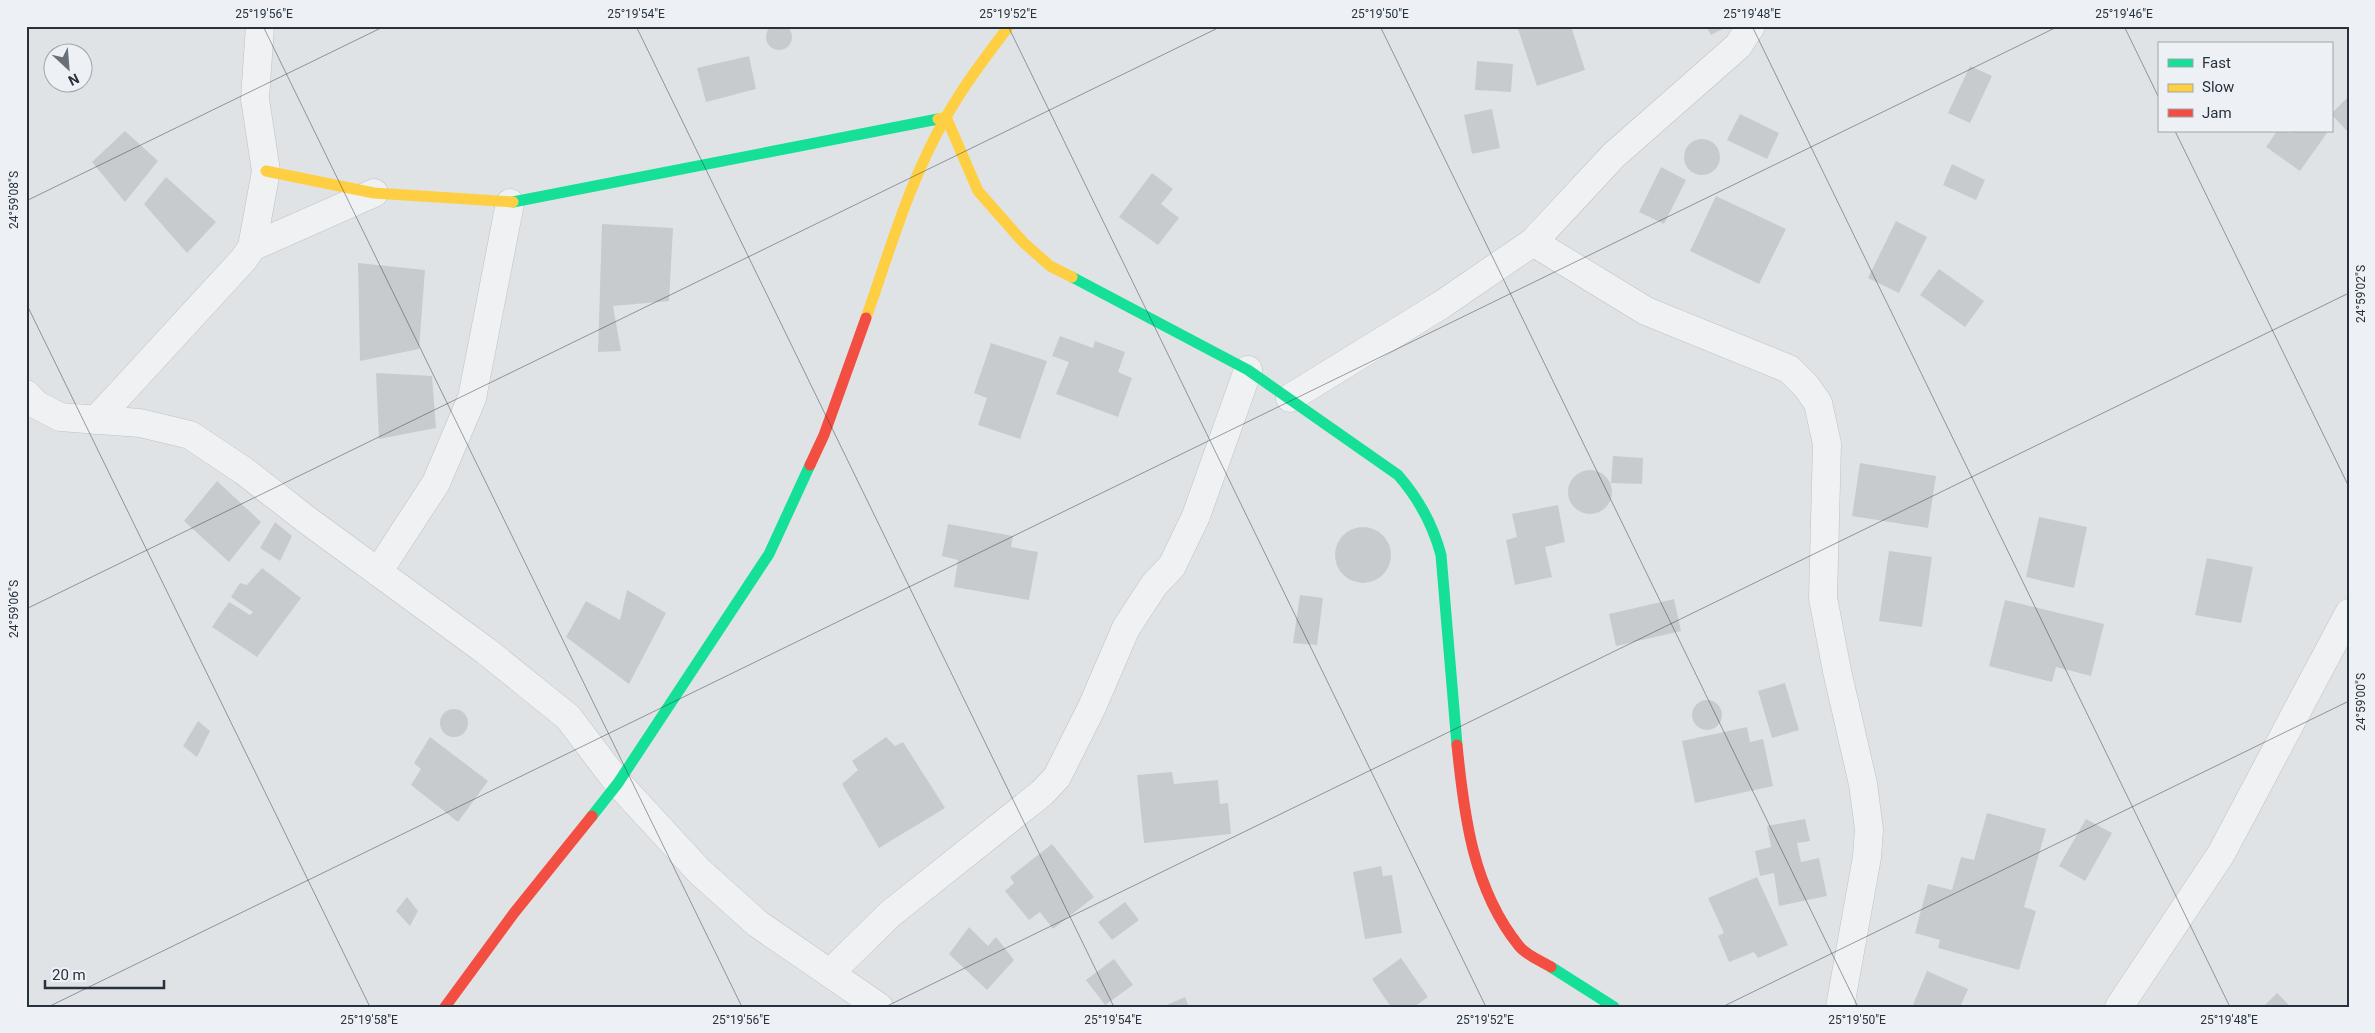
<svg xmlns="http://www.w3.org/2000/svg" width="2375" height="1033" viewBox="0 0 2375 1033" font-family="Roboto,sans-serif">
<style>
.building{fill:#c8cbce}
.lines{fill:none;stroke-linecap:round;stroke-linejoin:round}
.street-casing{stroke:#bec1c4;stroke-width:29}
.street{stroke:#f0f1f2;stroke-width:28}
.fast{stroke:#16e098;stroke-width:11}
.slow{stroke:#ffcf43;stroke-width:11}
.jam{stroke:#f24e42;stroke-width:11}
.ticks{fill:none;stroke:#27323e;stroke-width:1;stroke-opacity:0.45}
.neatline{fill:none;stroke:#27323e;stroke-width:2}
.ticks-label{font-size:12px;text-anchor:middle;fill:#27323e}
</style>
<rect width="100%" height="100%" fill="#e0e3e6"/>
<g class="building">
<circle cx="779" cy="37" r="13"/>
<path d="M1517 26H1571L1585 70 1537 86Z"/>
<path d="M1706 26H1728L1711 35Z"/>
<path d="M749 56 756 89 706 102 697 68Z"/>
<path d="M1477 61 1513 64 1511 92 1475 90Z"/>
<path d="M1970 66 1992 76 1970 123 1948 113Z"/>
<path d="M2347 98 2349 100V133L2331 114Z"/>
<path d="M1492 109 1500 148 1472 154 1464 115Z"/>
<path d="M1740 114 1779 133 1767 159 1727 140Z"/>
<path d="M125 131 158 161 125 202 92 162Z"/>
<path d="M2277 131 2292 133 2293 131H2324L2327 133 2300 171 2266 147Z"/>
<circle cx="1702" cy="157" r="18"/>
<path d="M1952 164 1985 180 1976 200 1943 185Z"/>
<path d="M1661 167 1686 180 1664 224 1639 212Z"/>
<path d="M1152 173 1173 189 1161 204 1179 218 1158 245 1119 217Z"/>
<path d="M166 177 216 222 187 253 144 204Z"/>
<path d="M1716 196 1786 229 1759 284 1690 251Z"/>
<path d="M1896 221 1927 237 1899 293 1868 278Z"/>
<path d="M602 224 673 228 669 301 613 306 621 351 598 352Z"/>
<path d="M358 263 425 270 419 349 360 361Z"/>
<path d="M1939 269 1984 301 1965 327 1920 295Z"/>
<path d="M1060 336 1093 348 1095 341 1125 352 1118 372 1132 378 1118 417 1056 394 1069 362 1052 356Z"/>
<path d="M991 343 1047 361 1020 439 978 425 987 398 974 393Z"/>
<path d="M376 373 432 376 436 428 379 439Z"/>
<path d="M1613 456 1643 458 1642 484 1611 483Z"/>
<path d="M1860 463 1936 476 1928 528 1852 516Z"/>
<circle cx="1590" cy="492" r="22"/>
<path d="M217 481 261 522 229 562 184 521Z"/>
<path d="M1558 505 1565 542 1545 547 1552 577 1515 585 1506 540 1517 537 1512 514Z"/>
<path d="M2039 517 2087 527 2074 588 2026 577Z"/>
<path d="M275 522 292 536 280 561 260 548Z"/>
<path d="M948 524 1013 536 1011 547 1038 552 1029 600 954 587 958 560 942 556Z"/>
<circle cx="1363" cy="555" r="28"/>
<path d="M1889 551 1932 557 1922 627 1879 621Z"/>
<path d="M2207 558 2253 567 2241 623 2195 615Z"/>
<path d="M262 568 301 598 257 657 212 627 229 602 250 615 253 612 231 597 240 583 247 585Z"/>
<path d="M627 590 666 613 629 684 566 637 586 601 620 620Z"/>
<path d="M1300 595 1323 598 1317 645 1293 643Z"/>
<path d="M1674 599 1681 631 1616 646 1609 614Z"/>
<path d="M2005 600 2104 624 2091 676 2056 667 2052 682 1989 666Z"/>
<path d="M1785 683 1799 730 1772 738 1758 691Z"/>
<circle cx="1707" cy="715" r="15"/>
<circle cx="454" cy="723" r="14"/>
<path d="M198 721 210 731 197 757 183 746Z"/>
<path d="M1747 727 1750 742 1763 739 1773 786 1695 803 1682 741Z"/>
<path d="M430 737 488 781 458 822 411 785 421 769 414 763Z"/>
<path d="M886 737 895 746 903 742 945 808 879 848 842 784 858 770 852 761Z"/>
<path d="M1172 772 1174 784 1218 780 1220 804 1228 803 1231 834 1144 843 1137 775Z"/>
<path d="M1987 813 2046 829 2024 907 2036 911 2019 970 1938 948 1940 940 1915 933 1928 884 1952 890 1961 857 1974 860Z"/>
<path d="M1805 819 1810 841 1797 843 1801 862 1819 858 1827 896 1779 906 1774 873 1760 876 1755 851 1771 847 1767 826Z"/>
<path d="M2086 819 2112 833 2085 881 2059 866Z"/>
<path d="M1052 844 1094 897 1053 929 1040 912 1029 920 1005 891 1014 883 1010 877Z"/>
<path d="M1381 866 1383 876 1392 875 1402 933 1365 939 1353 872Z"/>
<path d="M1757 877 1788 945 1758 958 1754 952 1729 962 1718 936 1724 933 1708 898Z"/>
<path d="M407 897 418 911 410 926 396 911Z"/>
<path d="M1125 902 1139 920 1112 940 1098 922Z"/>
<path d="M969 927 988 946 996 937 1014 960 987 990 949 954Z"/>
<path d="M1401 958 1428 997 1414 1007H1391L1372 979Z"/>
<path d="M1114 959 1133 985 1105 1005 1086 980Z"/>
<path d="M1927 971 1968 989 1960 1007H1912Z"/>
<path d="M2277 993 2291 1007H2263Z"/>
<path d="M1185 997 1189 1007H1162Z"/>
</g>
<g class="lines">
<defs>
<g id="street">
<path d="M1533 242 1646 311 1789 369 1806 386 1818 403 1827 444 1823 598 1837 671 1863 784 1869 829 1867 857 1840 1007"/>
<path d="M252 247 374 193"/>
<path d="M26 394 37 405 60 417 140 423 190 435 244 471 307 520 486 651 568 717 618 783 699 871 758 924 879 1007"/>
<path d="M1290 398 1441 305 1533 242 1614 155 1738 46 1751 26"/>
<path d="M96 420 244 259 252 247 266 171 255 99 260 26"/>
<path d="M378 572 436 483 472 398 510 203"/>
<path d="M830 973 890 914 1042 793 1057 777 1092 707 1126 628 1154 585 1172 566 1196 516 1248 370"/>
<path d="M2119 1007 2221 854 2349 613"/>
</g>
</defs>
<use href="#street" class="street-casing"/>
<use href="#street" class="street"/>
<g class="fast">
<path d="M513 202 938 119"/>
<path d="M1072 277 1248 370 1398 475C1419 499 1433 525 1441 555L1457 745"/>
<path d="M592 816 618 783 769 554 810 465"/>
<path d="M1551 967 1614 1007"/>
</g>
<g class="slow">
<path d="M938 119 946 117 978 191 1023 242 1050 266 1072 277"/>
<path d="M266 171 374 193 513 202"/>
<path d="M866 318C890 250 910 179 946 117 964 85 987 55 1009 26"/>
</g>
<g class="jam">
<path d="M810 465 824 435 866 318"/>
<path d="M1457 745C1464 816 1473 889 1519 946 1526 955 1541 961 1551 967"/>
<path d="M445 1007 514 913 592 816"/>
</g>
</g>
<path class="ticks" d="M263 26 742 1007M636 26 1114 1007M1008 26 1486 1007M1380 26 1858 1007M1752 26 2230 1007M2124 26 2159 98M2175 131 2349 487M26 201 385 26M26 303 370 1007M26 609 1222 26M48 1007 2059 26M885 1007 2349 293M1722 1007 2349 701"/>
<rect width="2375" height="1033" fill="none" stroke="#edf1f5" stroke-width="55"/>
<rect x="2158" y="42" width="175" height="90" fill="#edf1f5" stroke="#9ea5ac"/>
<rect x="2168" y="59" width="25" height="8" fill="#16e098" stroke="#9ea5ac"/>
<text x="2202" y="68" font-size="15" fill="#27323e">Fast</text>
<rect x="2168" y="84" width="25" height="8" fill="#ffcf43" stroke="#9ea5ac"/>
<text x="2202" y="92" font-size="15" fill="#27323e">Slow</text>
<rect x="2168" y="109" width="25" height="8" fill="#f24e42" stroke="#9ea5ac"/>
<text x="2202" y="118" font-size="15" fill="#27323e">Jam</text>
<g transform="translate(68 68) rotate(154)"><circle r="24" fill="#edf1f5" stroke="#9ea5ac"/>
<path d="M0-4L9 19L0 12L-9 19Z" fill="#687079"/>
<text y="-8" font-size="14" font-weight="bold" text-anchor="middle" fill="#27323e">N</text>
</g>
<path d="M45 980v8h119v-8" fill="none" stroke="#27323e" stroke-width="2.5"/>
<text x="52" y="980" font-size="15" fill="#27323e" stroke="#edf1f5" stroke-width="4" paint-order="stroke">20 m</text>
<rect x="28" y="28" width="2320" height="978" class="neatline"/>
<g class="ticks-label">
<text x="264" y="18">25°19'56"E</text>
<text x="636" y="18">25°19'54"E</text>
<text x="1008" y="18">25°19'52"E</text>
<text x="1380" y="18">25°19'50"E</text>
<text x="1752" y="18">25°19'48"E</text>
<text x="2124" y="18">25°19'46"E</text>
<text transform="translate(14 200) rotate(-90)" y="4">24°59'08"S</text>
<text transform="translate(2361 294) rotate(-90)" y="4">24°59'02"S</text>
<text transform="translate(14 609) rotate(-90)" y="4">24°59'06"S</text>
<text transform="translate(2361 702) rotate(-90)" y="4">24°59'00"S</text>
<text x="369" y="1024">25°19'58"E</text>
<text x="741" y="1024">25°19'56"E</text>
<text x="1113" y="1024">25°19'54"E</text>
<text x="1485" y="1024">25°19'52"E</text>
<text x="1857" y="1024">25°19'50"E</text>
<text x="2229" y="1024">25°19'48"E</text>
</g>
</svg>
